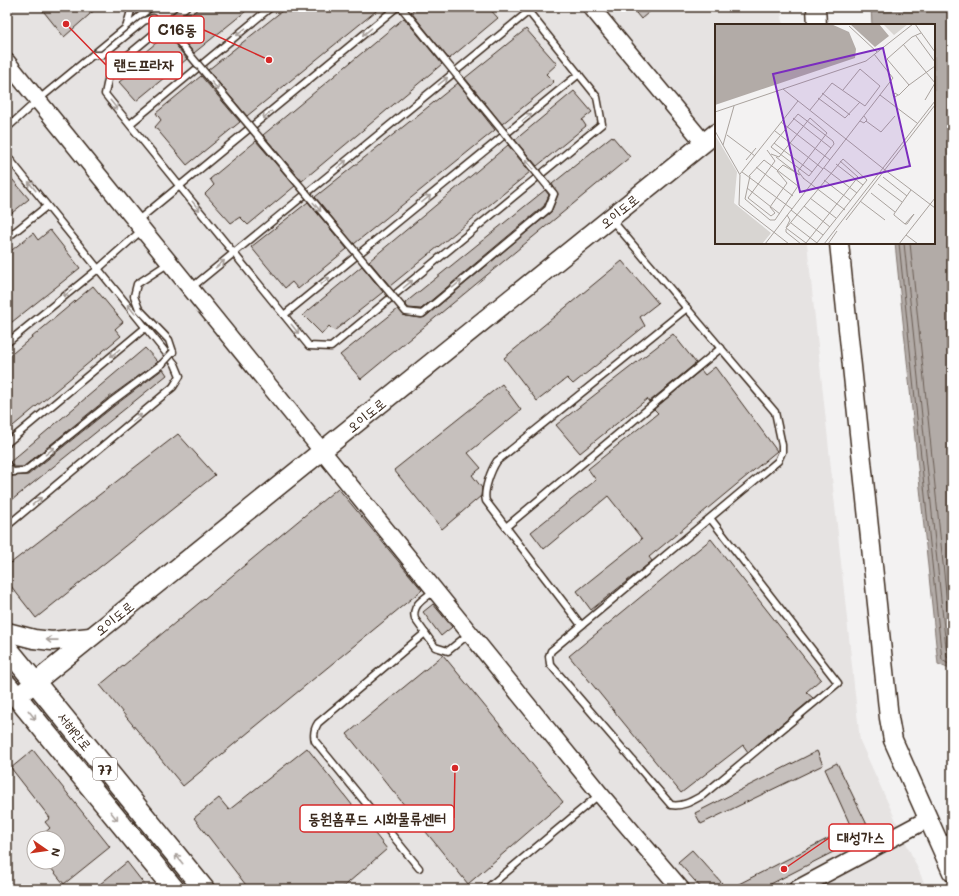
<svg xmlns="http://www.w3.org/2000/svg" width="959" height="896" viewBox="0 0 959 896" font-family="Mali,'Poor Story',sans-serif">
<style>
.built{fill:#e6e3e2;fill-rule:evenodd}
.water{fill:#b2aba7;stroke:#827770}
.lines{fill:none;stroke-linecap:round;stroke-linejoin:round}
.shore{stroke:#6b5e55;stroke-width:1}
.building{fill:#c6c0bd;stroke:#3b2a1e}
.service-casing{stroke:#3b2a1e;stroke-width:9}
.tertiary-casing{stroke:#3b2a1e;stroke-width:19}
.secondary-casing{stroke:#3b2a1e;stroke-width:21}
.primary-casing{stroke:#3b2a1e;stroke-width:23}
.service{stroke:#fff;stroke-width:6}
.tertiary{stroke:#fff;stroke-width:16}
.secondary{stroke:#fff;stroke-width:18}
.primary{stroke:#fff;stroke-width:20}
.service-bridge-casing{stroke:#3b2a1e;stroke-width:9;stroke-linecap:butt}
.service-bridge{stroke:#fff;stroke-width:6}
.oneway{stroke:#a79f9a}
.labels{text-anchor:middle;dominant-baseline:central;stroke-width:3;stroke-linejoin:round;paint-order:stroke}
.shield{fill:#fff;stroke:#766a62;stroke-width:1}
.shield-label{font-size:13px;font-weight:bold;fill:#3b2a1e}
.street-label{font-size:14px;fill:#3b2a1e;stroke:#fff}
.inset-road{fill:none;stroke:#a9a29d;stroke-width:1}
.view{fill:#7b2cbf;fill-opacity:0.15;stroke:#7b2cbf;stroke-width:2}
.inset-edge{fill:none;stroke:#3b2a1e;stroke-width:2}
.leader{fill:none;stroke:#d62828;stroke-width:1.5}
.callout-dot{fill:#d62828;stroke:#fff;stroke-width:1.5}
.callout{fill:#fff;stroke:#d62828;stroke-width:1.5}
.callout-label{font-size:15px;text-anchor:middle;font-weight:bold;fill:#3b2a1e}
</style>
<rect width="100%" height="100%" fill="#f3f2f2"/>
<filter id="ink" filterUnits="userSpaceOnUse"><feTurbulence type="fractalNoise" baseFrequency=".025" numOctaves="2"/><feDisplacementMap in="SourceGraphic" scale="8" xChannelSelector="R" yChannelSelector="G"/><feConvolveMatrix kernelMatrix="1 2 1 2 8 2 1 2 1" color-interpolation-filters="sRGB"/></filter>
<g filter="url(#ink)">
<path class="built" d="M7 7H781L783 25H716V243H807L860 741 927 889H7ZM34 838H58V862H34Z"/>
<path class="water" d="M871 7H952V670L938 664 895 243H934V25H872Z"/>
<g class="lines">
<g class="shore">
<path d="M899 243 942 660 952 666"/>
<path d="M904 243 947 657 952 660"/>
<path d="M910 243 952 651"/>
</g>
</g>
<g class="building">
<path d="M40 7H98L64 37Z"/>
<path d="M200 7H251L194 53 174 29Z"/>
<path d="M287 7H381L247 116 208 70Z"/>
<path d="M417 7H488L498 18 449 59 411 12Z"/>
<path d="M631 7H655L641 19Z"/>
<path d="M404 18 442 64 302 181 263 135Z"/>
<path d="M526 29 557 64 546 74 554 82 502 124 465 78Z"/>
<path d="M167 34 187 59 136 101 119 82 128 75 123 70Z"/>
<path d="M201 76 240 122 187 165 155 127 161 120 156 113Z"/>
<path d="M458 83 495 130 354 244 315 197Z"/>
<path d="M574 91 592 112 582 120 586 126 537 166 515 140Z"/>
<path d="M612 136 630 157 361 379 340 355 398 309 405 316 421 318 425 317 551 212 558 194 552 184Z"/>
<path d="M256 141 295 186 248 225 240 217 231 223 205 194 214 185 210 179Z"/>
<path d="M508 145 530 172 390 286 369 261Z"/>
<path d="M7 173 29 199 7 217Z"/>
<path d="M545 190 549 195 544 206 421 309 408 308 405 303Z"/>
<path d="M308 202 347 249 298 289 292 282 285 288 251 247Z"/>
<path d="M50 230 80 268 7 326V254L33 233 38 240Z"/>
<path d="M622 261 658 303 640 317 645 326 573 384 567 378 537 401 504 358Z"/>
<path d="M362 266 383 292 334 331 329 326 322 334 303 315Z"/>
<path d="M93 286 123 322 115 329 121 336 7 431V358Z"/>
<path d="M673 334 696 363 649 402 647 399 580 453 556 425Z"/>
<path d="M145 348 158 362 108 398 23 467H14L10 462Z"/>
<path d="M715 367 777 451 649 557 652 561 591 610 577 591 642 539 608 496 544 549 531 532 596 480 588 469 658 413 654 409 701 370 705 375Z"/>
<path d="M163 369 167 375 7 504V473L12 476 28 475 114 406Z"/>
<path d="M502 384 521 410 468 453 481 468 472 475 482 488 481 496 442 529 394 470Z"/>
<path d="M178 434 215 475 36 618 7 581V566Z"/>
<path d="M338 488 422 590 183 786 100 685Z"/>
<path d="M711 539 821 679 806 692 813 698 748 752 743 745 681 793 569 656Z"/>
<path d="M433 604 452 627 441 636 423 612Z"/>
<path d="M443 655 563 802 468 884 347 734Z"/>
<path d="M307 748 387 849 341 889H249L194 818 219 798 229 810Z"/>
<path d="M33 750 110 847 64 884 46 862H58V838H39L50 828 45 822 50 818 11 768Z"/>
<path d="M817 751 823 765 701 824 695 813Z"/>
<path d="M837 763 870 831 837 848V850L761 889H729L831 837 852 829 825 769Z"/>
<path d="M692 850 722 883 716 889H702L678 862Z"/>
<path d="M127 862 148 889H94Z"/>
</g>
<g class="lines">
<defs>
<g id="service">
<path d="M186 7 110 70 105 94 309 346 331 347 602 124 597 97 525 7"/>
<path d="M126 28 132 7"/>
<path d="M130 124 271 7"/>
<path d="M7 128 38 100 151 7"/>
<path d="M7 156 175 364 180 376 173 387 7 526"/>
<path d="M611 219 775 412 782 445V452L778 461 551 651 549 656 550 664 671 805C683 807 692 801 703 795L838 683 710 518"/>
<path d="M137 221 397 7"/>
<path d="M7 238 47 206"/>
<path d="M169 263 137 284 134 296 139 309 169 340 173 352"/>
<path d="M191 288 534 7"/>
<path d="M284 315 579 74"/>
<path d="M7 343 98 269 142 230"/>
<path d="M7 443 145 328"/>
<path d="M7 465 12 472 25 471 111 402 162 364"/>
<path d="M506 527 721 348"/>
<path d="M434 591C424 599 411 605 415 619L435 647 448 651 469 634"/>
<path d="M581 625 486 501C483 491 491 470 497 461L687 308"/>
<path d="M942 843 952 836"/>
<path d="M419 868 315 741C313 734 314 729 318 723L425 633"/>
<path d="M486 889 600 794"/>
<path d="M575 889H577"/>
</g>
<g id="tertiary">
<path d="M591 7 704 143"/>
<path d="M7 62 600 794 681 889"/>
<path d="M797 889 928 819"/>
</g>
<g id="secondary">
<path d="M816 7 817 25"/>
<path d="M839 243 889 718 893 740 952 872"/>
<path d="M7 632 34 639 52 641 90 637"/>
<path d="M17 697 716 133"/>
</g>
<g id="primary">
<path d="M7 648 204 889"/>
<path d="M7 685 174 889"/>
</g>
</defs>
<use href="#service" class="service-casing"/>
<use href="#tertiary" class="tertiary-casing"/>
<use href="#secondary" class="secondary-casing"/>
<use href="#primary" class="primary-casing"/>
<use href="#service" class="service"/>
<use href="#tertiary" class="tertiary"/>
<use href="#secondary" class="secondary"/>
<use href="#primary" class="primary"/>
<defs>
<g id="service-bridge">
<path d="M93 55H102L144 21 153 18 164 24 406 312 422 314 548 209 554 194 401 7"/>
<path d="M162 364 173 352"/>
</g>
</defs>
<use href="#service-bridge" class="service-bridge-casing"/>
<use href="#service-bridge" class="service-bridge"/>
</g>
<defs><path id="oneway-shaft" d="M-6 0H5M1.5-3L5.5 0L1.5 3" fill="none" stroke-width="1.6" stroke-linecap="round" stroke-linejoin="round"/></defs>
<g class="oneway">
<use href="#oneway-shaft" transform="translate(241 32) rotate(140)"/>
<use href="#oneway-shaft" transform="translate(367 32) rotate(140)"/>
<use href="#oneway-shaft" transform="translate(443 81) rotate(-39)"/>
<use href="#oneway-shaft" transform="translate(215 86) rotate(50)"/>
<use href="#oneway-shaft" transform="translate(114 105) rotate(51)"/>
<use href="#oneway-shaft" transform="translate(267 115) rotate(140)"/>
<use href="#oneway-shaft" transform="translate(527 117) rotate(-39)"/>
<use href="#oneway-shaft" transform="translate(342 164) rotate(-39)"/>
<use href="#oneway-shaft" transform="translate(529 164) rotate(-129)"/>
<use href="#oneway-shaft" transform="translate(32 186) rotate(-129)"/>
<use href="#oneway-shaft" transform="translate(426 199) rotate(-39)"/>
<use href="#oneway-shaft" transform="translate(196 206) rotate(51)"/>
<use href="#oneway-shaft" transform="translate(317 207) rotate(50)"/>
<use href="#oneway-shaft" transform="translate(220 264) rotate(-39)"/>
<use href="#oneway-shaft" transform="translate(325 281) rotate(-39)"/>
<use href="#oneway-shaft" transform="translate(408 284) rotate(-40)"/>
<use href="#oneway-shaft" transform="translate(457 284) rotate(-40)"/>
<use href="#oneway-shaft" transform="translate(68 293) rotate(141)"/>
<use href="#oneway-shaft" transform="translate(131 309) rotate(-129)"/>
<use href="#oneway-shaft" transform="translate(295 329) rotate(51)"/>
<use href="#oneway-shaft" transform="translate(115 353) rotate(140)"/>
<use href="#oneway-shaft" transform="translate(137 418) rotate(-40)"/>
<use href="#oneway-shaft" transform="translate(50 451) rotate(-39)"/>
<use href="#oneway-shaft" transform="translate(37 501) rotate(-40)"/>
<use href="#oneway-shaft" transform="translate(52 640) rotate(-179)"/>
<use href="#oneway-shaft" transform="translate(32 715) rotate(51)"/>
<use href="#oneway-shaft" transform="translate(114 816) rotate(51)"/>
<use href="#oneway-shaft" transform="translate(179 859) rotate(-129)"/>
</g>
</g>
<g class="labels">
<rect class="shield" x="93" y="758" width="24" height="22" rx="3"/>
<g class="shield-label">
<text x="105" y="769">77</text>
</g>
<g class="street-label">
<text transform="translate(619 211) rotate(-39)">오이도로</text>
<text transform="translate(366 415) rotate(-39)">오이도로</text>
<text transform="translate(114 618) rotate(-39)">오이도로</text>
<text transform="translate(75 731) rotate(51)">서해안로</text>
</g>
</g>
<g transform="translate(715 24)">
<rect width="220" height="220" fill="#f3f2f2"/>
<path d="M168 0H193L179 11ZM0 111 22 148 19 179 56 209 47 220H0Z" fill="#d8d5d2"/>
<path d="M0 0H116L134 8 141 25 140 34 0 81ZM135 0H164L174 12 160 23Z" fill="#b2aba7"/>
<path class="inset-road" d="M200 0 220 28M134 2 162 28M206 9 197 13 172 35 194 61 220 42M201 12 220 38M188 20 220 59 210 76M68 65 151 37 198 0M107 69 135 91M165 71 202 99M183 71 180 69 178 72 180 73 183 71H184L194 61M103 74 130 94 145 78M95 86 117 59 150 82 165 62 145 45 128 66M0 88 68 65 170 146M83 90 118 117 119 120 94 152 56 123ZM78 94 116 124M145 97 149 99 152 96 149 92M151 97 166 108 180 92M66 98 115 136M0 107 25 151 24 181 74 220M60 107 108 145M12 111 40 132M59 119 97 148M8 121 19 82M52 126 60 137 33 174 56 192 60 189 55 183 72 159 62 147 68 141 85 151M56 130 64 133 95 94 112 109 83 147 89 155M61 133 84 151M31 136 41 124M121 140 148 161M41 143 78 172M109 144 142 169M170 146 220 184M27 148 77 185M25 150 83 77M34 152 49 136 83 162 60 196H55L30 175 35 152M168 153 192 172M88 154 130 186M109 156 136 177M163 160 187 178M32 164 65 190M156 169 180 188M95 174 121 194M145 177 170 196M89 182 115 203M76 186 108 211M72 191 75 196 71 204 91 219 143 153 125 137M131 196 220 81M76 199 102 219M190 200 199 190 192 200H190L179 191V190L196 166M72 203 128 135 152 156 101 220M71 205V208L86 220M191 211 203 220M50 220 178 54 159 30M109 220 220 77M113 220 122 207M184 220 220 174"/>
<path class="view" d="M168 24 195 142 85 168 58 50Z"/>
<rect width="220" height="220" class="inset-edge"/>
</g>
<path class="leader" d="M269 60L204 30M66 24L106 65M455 768L454 818M784 869L829 838"/>
<g class="callout-dot">
<circle cx="269" cy="60" r="4"/>
<circle cx="66" cy="24" r="4"/>
<circle cx="455" cy="768" r="4"/>
<circle cx="784" cy="869" r="4"/>
</g>
<g class="callout">
<rect x="149" y="16" width="55" height="27" rx="4"/>
<rect x="106" y="52" width="76" height="27" rx="4"/>
<rect x="300" y="805" width="154" height="27" rx="4"/>
<rect x="829" y="824" width="64" height="27" rx="4"/>
</g>
<g class="callout-label">
<text x="177" y="35">C16동</text>
<text x="144" y="70">랜드프라자</text>
<text x="377" y="824">동원홈푸드 시화물류센터</text>
<text x="861" y="843">대성가스</text>
</g>
<rect width="959" height="896" fill="none" stroke="#fff" stroke-width="24"/>
<rect x="12" y="12" width="935" height="872" fill="none" stroke="#3b2a1e" stroke-width="1.5" filter="url(#ink)"/>
<g transform="translate(46 850) rotate(103)"><circle r="19" fill="#ffffff" stroke="#b1aaa5"/>
<path d="M0-3L7 15L0 10L-7 15Z" fill="#c8321e"/>
<text y="-6" font-size="11" font-weight="bold" text-anchor="middle" fill="#3b2a1e">N</text>
</g>
</svg>
